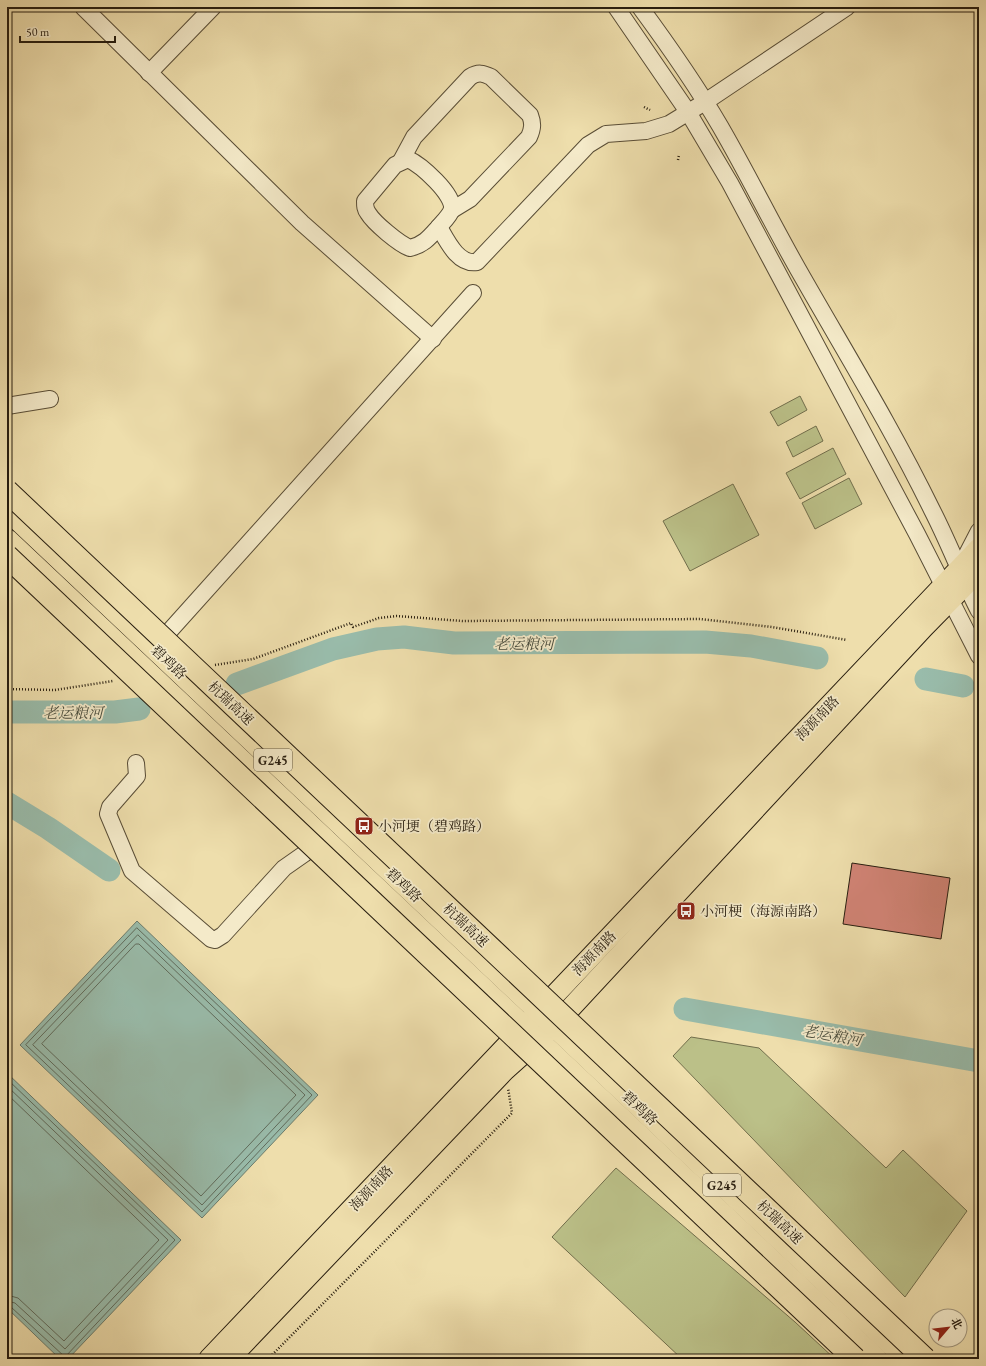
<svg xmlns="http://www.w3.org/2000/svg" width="986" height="1366" viewBox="0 0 986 1366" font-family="'EB Garamond','Noto Serif SC',serif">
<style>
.green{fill:#bbc088;stroke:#716e4c}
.water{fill:#99bcab;stroke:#6b7c6d}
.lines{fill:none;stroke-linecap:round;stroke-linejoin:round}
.shore{stroke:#606c5d;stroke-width:1}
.river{stroke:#99bcab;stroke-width:23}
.building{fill:#d18375;stroke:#271d0f}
.minor-casing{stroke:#594d36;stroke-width:18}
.major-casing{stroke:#271d0f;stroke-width:22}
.highway-casing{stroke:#271d0f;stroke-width:24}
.path{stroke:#271d0f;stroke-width:2.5;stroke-dasharray:1 2;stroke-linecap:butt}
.minor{stroke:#f4eac9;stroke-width:16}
.major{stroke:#eedeac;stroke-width:20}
.highway{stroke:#eedeac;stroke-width:22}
.highway-bridge-casing{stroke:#271d0f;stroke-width:24;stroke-linecap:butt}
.highway-bridge{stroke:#eedeac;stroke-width:22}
.labels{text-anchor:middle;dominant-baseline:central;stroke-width:3.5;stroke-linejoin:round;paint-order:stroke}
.shield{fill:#f4eac9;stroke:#645a47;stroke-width:1}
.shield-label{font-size:13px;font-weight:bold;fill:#271d0f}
.street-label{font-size:14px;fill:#271d0f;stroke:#f4eac9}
.poi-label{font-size:14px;fill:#271d0f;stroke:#f4eac9;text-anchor:start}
.water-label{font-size:15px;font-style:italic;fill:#494d3e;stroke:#f4eac9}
</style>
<rect width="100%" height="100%" fill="#eedeac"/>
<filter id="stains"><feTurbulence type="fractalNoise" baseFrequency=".005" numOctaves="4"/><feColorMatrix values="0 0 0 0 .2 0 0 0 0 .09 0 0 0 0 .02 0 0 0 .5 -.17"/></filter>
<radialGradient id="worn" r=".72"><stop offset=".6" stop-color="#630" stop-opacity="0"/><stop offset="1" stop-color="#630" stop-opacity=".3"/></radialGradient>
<g class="green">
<path d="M800 396 807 410 778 426 770 412Z"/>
<path d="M816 426 823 441 793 457 786 442Z"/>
<path d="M833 448 846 474 800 499 786 473Z"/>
<path d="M849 478 862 504 815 529 802 503Z"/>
<path d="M733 484 759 535 690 571 663 521Z"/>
<path d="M691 1037 759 1048 886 1168 903 1150 967 1211 905 1297 673 1056Z"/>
<path d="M616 1168 795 1322 835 1359H682L552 1237Z"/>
</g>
<g class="water">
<path d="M137 921 318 1095 202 1218 20 1045Z"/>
<path d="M7 1073 181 1240 68 1359H60L7 1308Z"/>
</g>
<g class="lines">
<g class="shore">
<path d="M137 928 312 1095 202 1212 26 1045Z"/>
<path d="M138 935 305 1095 202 1205 33 1045Z"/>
<path d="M136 944H139L296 1095 201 1196 42 1044Z"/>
<path d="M7 1079 175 1240 65 1357 11 1307 7 1306"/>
<path d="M7 1086 168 1240 65 1349 15 1303 7 1301"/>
<path d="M7 1094 159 1240 64 1341 18 1298 7 1295"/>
</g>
<g class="river">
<path d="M926 679 963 686"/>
<path d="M237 684 333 649 377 639 404 637 454 643 705 642 751 646 817 658"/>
<path d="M7 712H115L139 709"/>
<path d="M7 803 48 828 109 870"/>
<path d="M685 1009 979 1061"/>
</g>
</g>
<path class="building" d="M852 863 950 878 941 939 843 924Z"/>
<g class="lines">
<defs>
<g id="minor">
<path d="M83 7 302 223 433 339"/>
<path d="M616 7 688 112 730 183 917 534 979 656"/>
<path d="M640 7C668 45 696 85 720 126 749 176 774 228 803 278 847 355 893 430 932 510 949 543 962 578 979 611"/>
<path d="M149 73 213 7"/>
<path d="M408 159C421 165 454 194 452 209 450 216 442 223 437 229 429 238 423 245 410 248 399 244 374 223 368 213 365 209 365 206 365 201L395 165Z"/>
<path d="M401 161 414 137 470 77C478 72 483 73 491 77L530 115C533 123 533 128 529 137L470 199 452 210"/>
<path d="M439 227C447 241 458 265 477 262L588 145 606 134 646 131 669 124 705 102 847 7"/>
<path d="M7 406 50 399"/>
<path d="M965 558 979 531"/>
<path d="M157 645 473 293"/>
<path d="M136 763 137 776 110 807 108 814 132 871 211 939 215 940 223 935 284 868 304 854 320 837"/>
</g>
<g id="major">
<path d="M209 1359 979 548"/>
<path d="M229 1359 505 1070 553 1027 924 627 979 571"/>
</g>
<g id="highway">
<path d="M7 509 907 1359"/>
<path d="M7 540 876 1359"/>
</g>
</defs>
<use href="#minor" class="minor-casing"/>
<use href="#major" class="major-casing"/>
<use href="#highway" class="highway-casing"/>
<g class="path">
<path d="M644 107 650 110"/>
<path d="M678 160 679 155"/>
<path d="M215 665 253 659 351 623 353 627 379 618 397 616 462 621 700 619 772 627 847 640"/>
<path d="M7 689 55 690 113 681"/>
<path d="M268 1359 512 1113 508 1088"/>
</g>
<use href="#minor" class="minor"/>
<use href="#major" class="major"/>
<use href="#highway" class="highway"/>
<defs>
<g id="highway-bridge">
<path d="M7 491 925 1359"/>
<path d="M7 556 855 1359"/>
</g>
</defs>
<use href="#highway-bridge" class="highway-bridge-casing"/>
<use href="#highway-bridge" class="highway-bridge"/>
</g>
<defs>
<symbol id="bus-square" viewBox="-11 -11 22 22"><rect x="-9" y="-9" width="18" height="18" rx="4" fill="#8f2418" stroke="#f4eac9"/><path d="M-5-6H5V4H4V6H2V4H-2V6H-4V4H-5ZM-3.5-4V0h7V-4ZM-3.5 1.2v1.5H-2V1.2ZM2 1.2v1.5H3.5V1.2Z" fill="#fff"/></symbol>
</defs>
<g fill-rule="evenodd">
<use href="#bus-square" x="353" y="815" width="22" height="22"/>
<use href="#bus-square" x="675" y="900" width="22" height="22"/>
</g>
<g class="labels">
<g class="shield">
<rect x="254" y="749" width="38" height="22" rx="3"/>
<rect x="703" y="1174" width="38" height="22" rx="3"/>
</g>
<g class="shield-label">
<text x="273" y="760">G245</text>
<text x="722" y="1185">G245</text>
</g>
<g class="street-label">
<text transform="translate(169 662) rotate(43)">碧鸡路</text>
<text transform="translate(231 703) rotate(43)">杭瑞高速</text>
<text transform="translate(817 718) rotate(-46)">海源南路</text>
<text transform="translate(404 885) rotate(43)">碧鸡路</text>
<text transform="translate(466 925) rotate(43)">杭瑞高速</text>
<text transform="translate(594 953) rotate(-46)">海源南路</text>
<text transform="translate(640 1108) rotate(43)">碧鸡路</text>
<text transform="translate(371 1188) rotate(-47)">海源南路</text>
<text transform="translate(780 1222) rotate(43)">杭瑞高速</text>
</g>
<g class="poi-label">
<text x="378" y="826">小河埂（碧鸡路）</text>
<text x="700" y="911">小河梗（海源南路）</text>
</g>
<g class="water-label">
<text x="524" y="643">老运粮河</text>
<text x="73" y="712">老运粮河</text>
<text transform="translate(832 1035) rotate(10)">老运粮河</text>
</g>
</g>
<rect width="986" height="1366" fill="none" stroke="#eedeac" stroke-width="24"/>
<rect x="8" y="8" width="970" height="1350" fill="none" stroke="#271d0f" stroke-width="2"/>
<rect x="12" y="12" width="962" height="1342" fill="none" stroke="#271d0f"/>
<g transform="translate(948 1328) rotate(62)"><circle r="19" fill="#f4eac9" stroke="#a2987f"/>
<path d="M0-3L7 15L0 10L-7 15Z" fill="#8f2418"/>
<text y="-6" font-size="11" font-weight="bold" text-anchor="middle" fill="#271d0f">北</text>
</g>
<path d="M20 36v6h95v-6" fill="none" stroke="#271d0f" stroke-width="2"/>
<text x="26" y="36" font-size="12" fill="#271d0f" stroke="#f4eac9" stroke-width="3" paint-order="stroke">50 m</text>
<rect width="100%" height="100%" filter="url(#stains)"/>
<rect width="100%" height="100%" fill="url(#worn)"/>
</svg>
